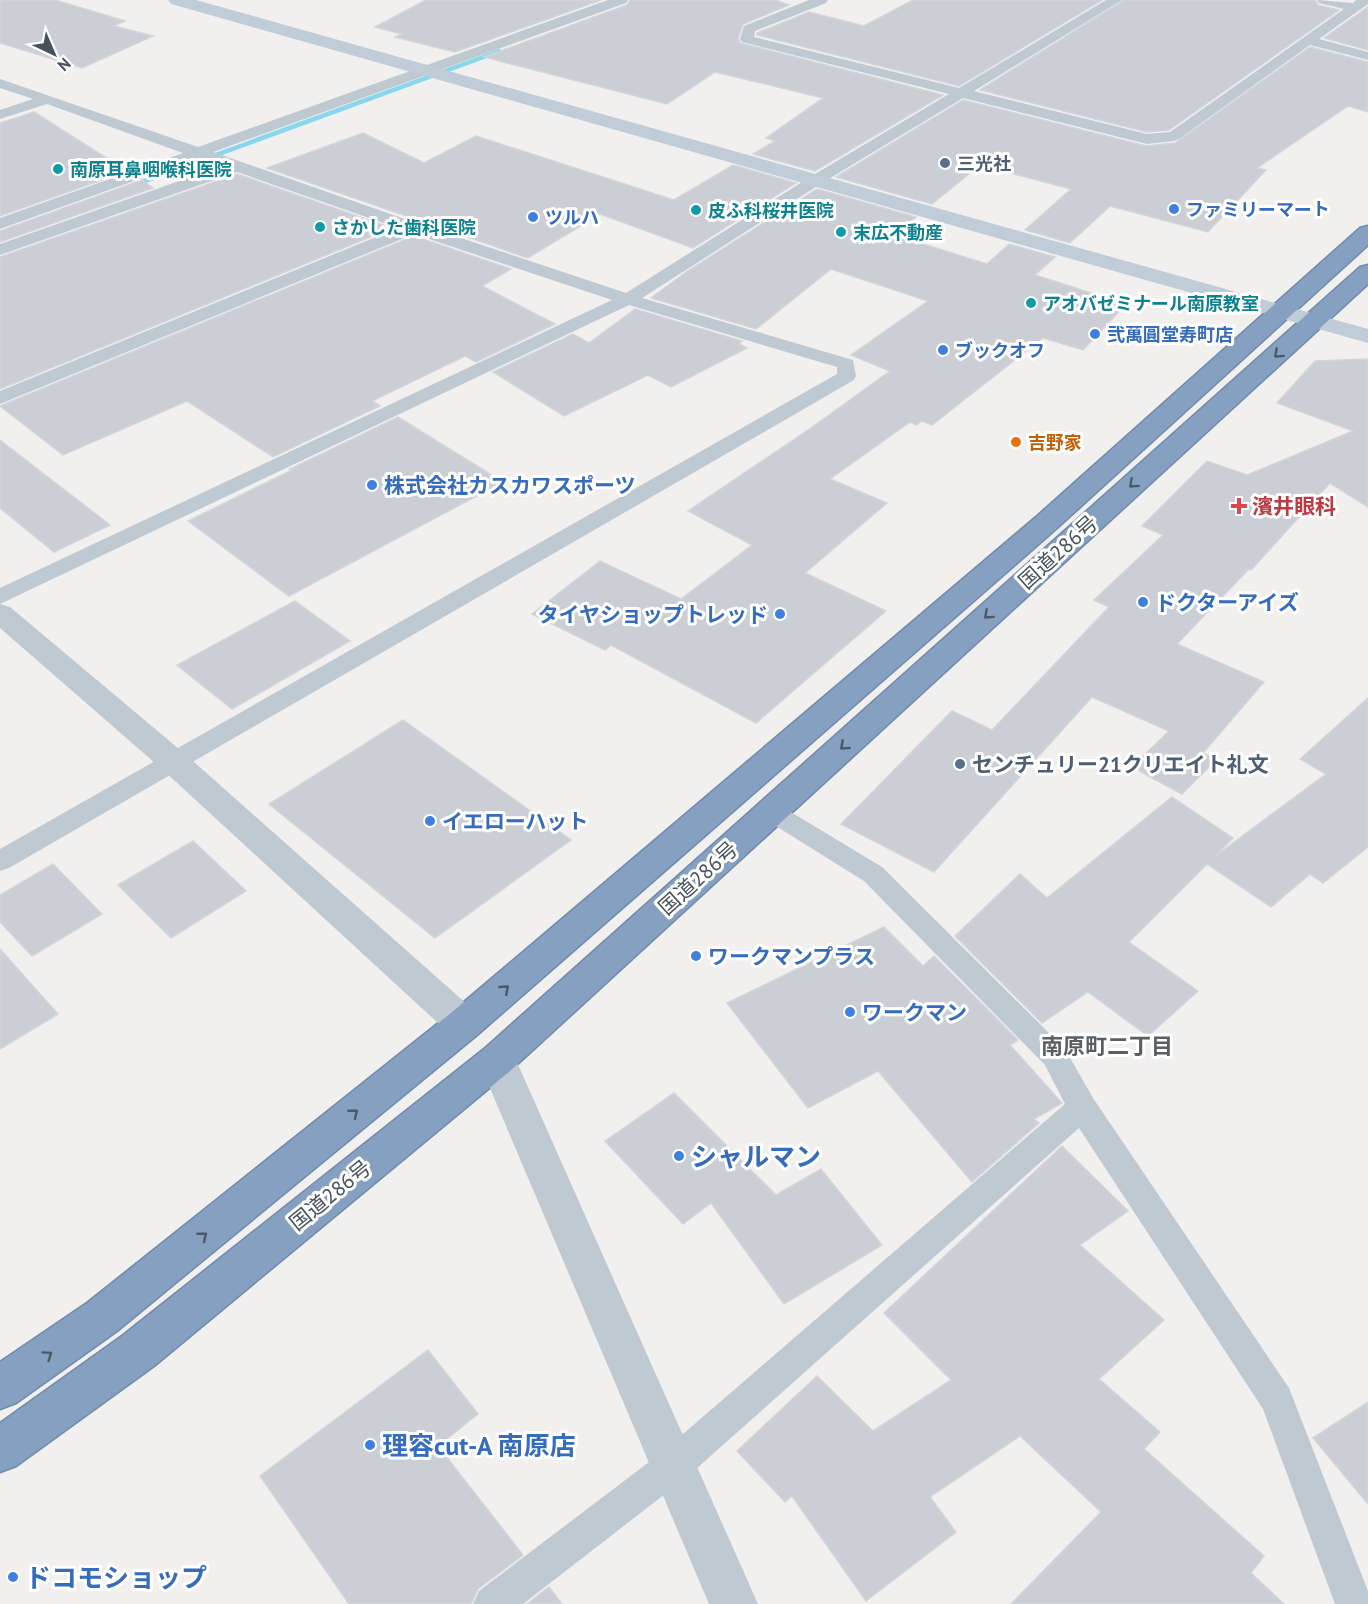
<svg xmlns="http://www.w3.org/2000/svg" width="1368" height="1604" viewBox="0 0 1368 1604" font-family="'PT Sans','Noto Sans JP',sans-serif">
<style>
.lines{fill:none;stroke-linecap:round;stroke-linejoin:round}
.stream{fill:#87d7ef;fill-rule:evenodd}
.building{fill:#cbced4;stroke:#d3d5db;stroke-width:1.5}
.highway-casing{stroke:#708bab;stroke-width:3}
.lane{fill:#bfc9d1;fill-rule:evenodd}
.street{fill:#bfc9d1;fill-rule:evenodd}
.secondary{fill:#c1ccd9;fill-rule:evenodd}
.highway{fill:#85a0c0;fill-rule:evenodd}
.oneway{stroke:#4c5a67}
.service-dot{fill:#5c6f8a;stroke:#fff;stroke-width:2}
.culture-dot{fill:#0f9aa8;stroke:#fff;stroke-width:2}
.shop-dot{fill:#3f7fe0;stroke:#fff;stroke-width:2}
.food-dot{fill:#e8710a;stroke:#fff;stroke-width:2}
.health-dot{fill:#e0444e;stroke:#fff;stroke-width:2}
.labels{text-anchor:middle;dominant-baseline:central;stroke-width:6;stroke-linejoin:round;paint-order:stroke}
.far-service-label{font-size:18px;font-weight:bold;fill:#4e5e75;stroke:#fff;text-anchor:start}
.far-culture-label{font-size:18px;font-weight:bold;fill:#0d838f;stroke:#fff;text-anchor:start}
.far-shop-label{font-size:18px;font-weight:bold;fill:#366cbe;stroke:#fff;text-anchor:start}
.far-food-label{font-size:18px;font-weight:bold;fill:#c56008;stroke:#fff;text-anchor:start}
.shop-label{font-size:21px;font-weight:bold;fill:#366cbe;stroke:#fff;text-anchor:start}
.health-label{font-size:21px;font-weight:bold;fill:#be3a42;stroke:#fff;text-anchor:start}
.street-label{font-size:21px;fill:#46525d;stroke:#fff}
.service-label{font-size:21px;font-weight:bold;fill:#4e5e75;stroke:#fff;text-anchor:start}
.neighbourhood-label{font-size:22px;font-weight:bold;fill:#5b5f64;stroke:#fff}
.near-shop-label{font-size:26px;font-weight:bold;fill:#366cbe;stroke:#fff;text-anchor:start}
</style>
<rect width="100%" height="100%" fill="#f2efef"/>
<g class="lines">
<path class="stream" d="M499 49 506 51 127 190 119 188Z"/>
</g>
<g class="building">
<path d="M0 0H55L125 21 114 26 153 36 82 68 0 43Z"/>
<path d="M426 0H601L455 52 395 37 402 34 375 27Z"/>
<path d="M630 0H775L789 5 743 24 738 38 740 43 943 95 815 171 753 154 775 141 766 138 823 98 715 72 667 104 484 57 627 5Z"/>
<path d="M913 0H1102L959 86 757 35V33L809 12 864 26Z"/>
<path d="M1124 0H1315L1318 5 1339 10 1169 130 1147 132 980 90Z"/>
<path d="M1368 7V50L1324 38Z"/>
<path d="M1310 47 1368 62V112L1348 106 1257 168 1266 170 1208 232 1110 206 1070 243 1025 230 1071 189 980 165 932 204 836 177 963 100 1146 146 1175 143Z"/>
<path d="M34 112 127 171 0 216V123Z"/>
<path d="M363 133 424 163 476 136 674 200 733 165 796 183 693 248 600 214 528 258 267 168Z"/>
<path d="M237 174 392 228 0 389V257Z"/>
<path d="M142 180 153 188 0 242V231Z"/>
<path d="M817 189 916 217 895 235 987 264 1009 244 1055 257 1035 275 1126 304 1083 350 1043 338 932 425 922 421 916 425 910 422 830 479 887 503 805 573 886 611 756 723 611 645 605 650 532 614 600 561 681 599 752 545 688 511 811 428 890 371 851 355 928 301 831 269 756 329 651 298 686 272Z"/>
<path d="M414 236 511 269 482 286 555 324 476 362 465 356 372 401 380 406 273 457 187 401 63 455 0 406Z"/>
<path d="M635 309 742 341 739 344 747 348 671 387 648 375 564 416 493 372 573 334 589 343Z"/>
<path d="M1368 359V507L1330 483 1251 570 1249 569 1177 644 1264 682 1203 753 1216 760 1182 794 1132 767 1169 731 1092 697 934 872 841 824 952 711 992 730 1109 607 1094 600 1163 535 1142 526 1207 461 1247 475 1353 431 1277 403 1315 361Z"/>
<path d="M398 417 503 482 289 596 188 521 292 470 290 469Z"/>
<path d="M0 440 110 525 54 552 0 508Z"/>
<path d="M295 601 350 641 232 709 177 665Z"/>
<path d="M1368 698V847L1323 883 1310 874 1271 907 1207 864 1129 942 1198 991 1148 1036 1088 992 1042 1023 955 936 1020 874 1047 898 1172 797 1233 838 1214 857 1326 774 1300 759Z"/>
<path d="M403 720 571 840 435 938 269 804Z"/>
<path d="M193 841 246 891 171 938 118 885Z"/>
<path d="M53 864 102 914 32 956 0 922V895Z"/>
<path d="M884 927 923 966 934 956 1018 1040 1010 1045 1062 1103 1034 1119 1039 1123 972 1182 878 1071 808 1108 727 1003Z"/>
<path d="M0 949 58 1014 0 1049Z"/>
<path d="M674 1093 776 1195 821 1169 882 1245 784 1304 711 1203 683 1224 605 1141Z"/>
<path d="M1062 1146 1128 1211 1080 1245 1164 1320 1099 1379 1160 1432 1144 1449 1264 1556 1251 1573 1284 1604H1011L1101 1512 1020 1436 930 1497 956 1532 866 1601 792 1496 785 1502 737 1451 817 1376 873 1431 951 1380 884 1313Z"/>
<path d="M428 1350 478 1414 438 1446 523 1555 478 1589 471 1604H349L260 1476Z"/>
<path d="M1368 1402V1504L1313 1438Z"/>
<path d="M549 1587 562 1604H527Z"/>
</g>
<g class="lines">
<defs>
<g id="highway">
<path d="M1368 226V245L1056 529 477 1035 117 1331 16 1403 0 1409V1362L87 1303 451 1013 1036 517 1360 228Z"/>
<path d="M1368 265V284L510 1071 154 1366 16 1466 0 1472V1423L122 1336 484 1049 1360 267Z"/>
</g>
</defs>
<use href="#highway" class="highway-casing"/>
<g class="lane">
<path d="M608 0H628L626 3 213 152 419 224 626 293 810 177 949 94 742 42 740 39 744 26 809 0H828L826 3 755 31 754 37 959 88 1106 0H1122L974 91 1147 134 1170 132 1344 9 1319 3 1317 0 1353 3 1356 0H1368V4L1319 39 1368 52V60L1310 45 1179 139 1174 141 1147 144 963 98 822 183 642 298 853 360 856 376 854 380 9 868 0 871V849L837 374V367L629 305 0 604V588L612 300 414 234 0 404V391L398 228 237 172 0 255V244L222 166 198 158 0 229V218L183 153 47 104 0 119V110L33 99 0 88V79L198 147Z"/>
<path d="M772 803 781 806 882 867 1065 1049 1093 1098 1289 1388 1368 1591V1604H1335L1263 1409 1079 1128 687 1477 523 1604H473L479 1591 661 1453 1065 1104 1045 1065 864 881 763 818 759 812 763 806Z"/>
</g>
<g class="street">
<path d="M0 604 10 607 185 754 477 1013 483 1024 477 1035 464 1039 451 1035 163 770 0 628Z"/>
<path d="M497 1044 510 1049 516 1060 758 1604H709L478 1060 484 1049Z"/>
</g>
<path class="secondary" d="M168 0H196L1368 329V343L171 4Z"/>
<use href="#highway" class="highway"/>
</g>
<defs><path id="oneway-chevron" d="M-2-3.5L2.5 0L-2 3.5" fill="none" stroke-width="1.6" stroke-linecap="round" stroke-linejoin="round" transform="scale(1.5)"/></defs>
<g class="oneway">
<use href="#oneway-chevron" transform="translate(1278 354) rotate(138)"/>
<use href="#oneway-chevron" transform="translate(1133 484) rotate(138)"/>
<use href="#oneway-chevron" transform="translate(988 615) rotate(138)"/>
<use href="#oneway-chevron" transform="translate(844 746) rotate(138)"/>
<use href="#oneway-chevron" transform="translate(505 989) rotate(-41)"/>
<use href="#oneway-chevron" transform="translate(354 1113) rotate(-39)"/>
<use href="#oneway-chevron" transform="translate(203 1236) rotate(-39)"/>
<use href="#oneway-chevron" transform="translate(48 1355) rotate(-35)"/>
</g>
<g class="service-dot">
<circle cx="945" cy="163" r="6"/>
<circle cx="960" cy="764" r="6"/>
</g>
<g class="culture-dot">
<circle cx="58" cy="169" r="6"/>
<circle cx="696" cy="210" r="6"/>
<circle cx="320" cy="227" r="6"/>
<circle cx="841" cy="232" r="6"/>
<circle cx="1031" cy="303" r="6"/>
</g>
<g class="shop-dot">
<circle cx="1174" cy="209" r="6"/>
<circle cx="533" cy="217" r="6"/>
<circle cx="1095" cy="334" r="6"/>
<circle cx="943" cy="350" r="6"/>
<circle cx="372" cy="485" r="6"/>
<circle cx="1143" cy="602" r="6"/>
<circle cx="780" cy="614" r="6"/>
<circle cx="430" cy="821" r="6"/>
<circle cx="696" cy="956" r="6"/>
<circle cx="850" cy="1012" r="6"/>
<circle cx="679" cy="1156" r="6"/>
<circle cx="370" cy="1445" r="6"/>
<circle cx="13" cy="1577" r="6"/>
</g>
<circle class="food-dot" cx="1016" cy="442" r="6"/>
<path class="health-dot" d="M1236 497h6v6h6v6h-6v6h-6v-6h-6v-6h6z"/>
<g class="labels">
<g class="far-service-label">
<text x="957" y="163">三光社</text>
</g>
<g class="far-culture-label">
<text x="70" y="169">南原耳鼻咽喉科医院</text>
<text x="708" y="210">皮ふ科桜井医院</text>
<text x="332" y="227">さかした歯科医院</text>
<text x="853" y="232">末広不動産</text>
<text x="1043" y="303">アオバゼミナール南原教室</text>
</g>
<g class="far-shop-label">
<text x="1186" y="209">ファミリーマート</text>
<text x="545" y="217">ツルハ</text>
<text x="1107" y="334">弐萬圓堂寿町店</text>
<text x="955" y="350">ブックオフ</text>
</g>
<g class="far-food-label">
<text x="1028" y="442">吉野家</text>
</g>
<g class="shop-label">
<text x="384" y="485">株式会社カスカワスポーツ</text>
<text x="1155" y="602">ドクターアイズ</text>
<text x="768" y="614" text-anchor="end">タイヤショップトレッド</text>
<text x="442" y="821">イエローハット</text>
<text x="708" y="956">ワークマンプラス</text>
<text x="862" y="1012">ワークマン</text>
</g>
<g class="health-label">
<text x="1252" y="506">濱井眼科</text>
</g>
<g class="street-label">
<text transform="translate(1058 552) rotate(-42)">国道286号</text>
<text transform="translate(698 878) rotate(-42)">国道286号</text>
<text transform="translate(330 1195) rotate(-39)">国道286号</text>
</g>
<g class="service-label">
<text x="972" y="764">センチュリー21クリエイト礼文</text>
</g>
<g class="neighbourhood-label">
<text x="1107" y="1046">南原町二丁目</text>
</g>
<g class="near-shop-label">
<text x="691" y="1156">シャルマン</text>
<text x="382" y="1445">理容cut-A 南原店</text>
<text x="25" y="1577">ドコモショップ</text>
</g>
</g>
<g transform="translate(54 54) rotate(136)" stroke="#ffffff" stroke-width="4.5" paint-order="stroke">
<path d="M0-4.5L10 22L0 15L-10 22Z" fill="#46525d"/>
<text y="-9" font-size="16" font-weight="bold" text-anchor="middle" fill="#46525d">N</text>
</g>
</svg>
